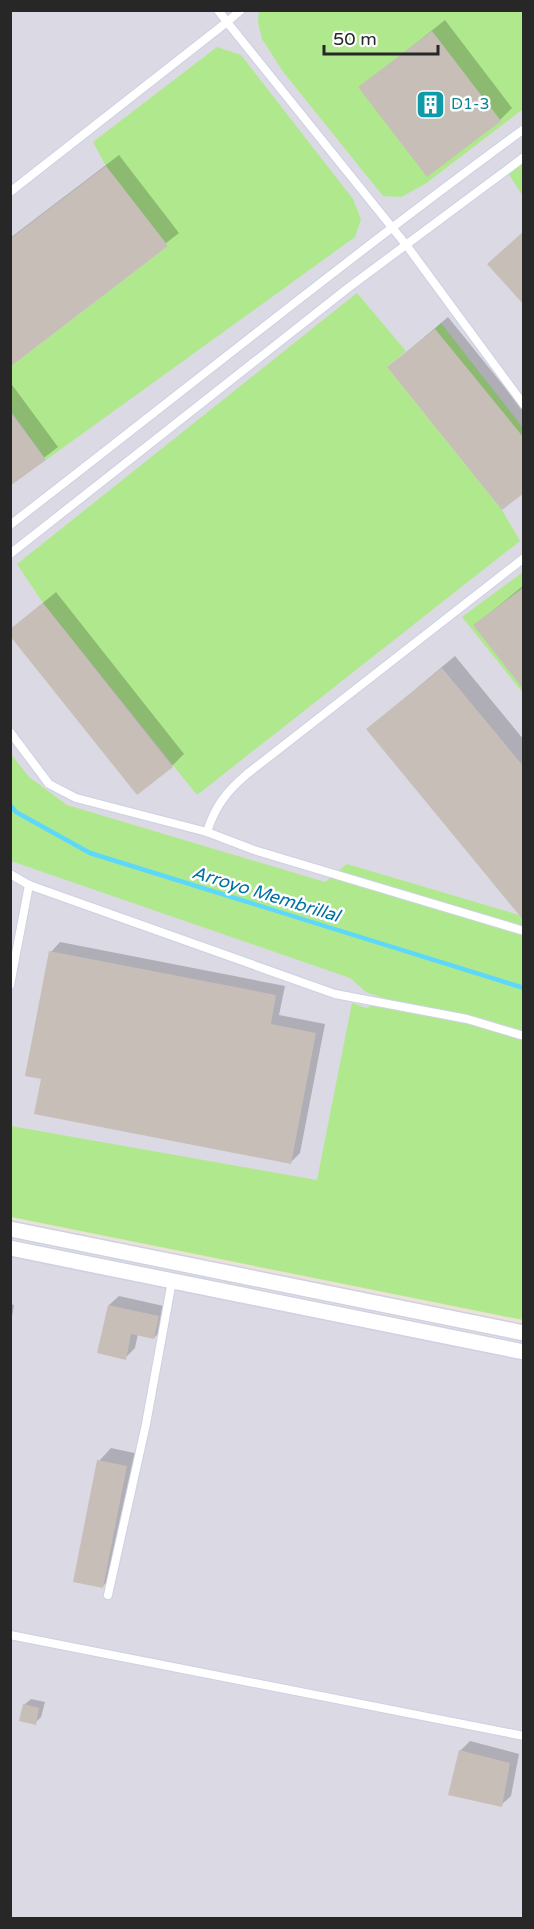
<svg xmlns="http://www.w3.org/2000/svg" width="534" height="1929" viewBox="0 0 534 1929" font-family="'Varela Round',sans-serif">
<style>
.industrial{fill:#dbd9e3}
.green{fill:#b0e98d}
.shadow{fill:#0003}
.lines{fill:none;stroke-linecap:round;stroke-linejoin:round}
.stream{stroke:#5dd8fb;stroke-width:4.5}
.building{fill:#c7bfb7}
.service-casing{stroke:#ccd1e3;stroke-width:10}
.minor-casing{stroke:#ccd1e3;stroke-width:18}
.service{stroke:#fff;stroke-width:8}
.minor{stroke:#fff;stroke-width:15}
.labels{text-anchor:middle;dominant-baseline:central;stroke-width:5;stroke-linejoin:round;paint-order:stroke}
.culture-label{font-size:16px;fill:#0d838f;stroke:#fff;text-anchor:start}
.water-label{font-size:18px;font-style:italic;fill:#0072a3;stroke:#fff}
</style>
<rect width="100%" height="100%" fill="#ece2d7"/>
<g class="industrial">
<path d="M10 11H523V1319L11 1215Z"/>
<path d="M10 1251 523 1359V1918H11Z"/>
</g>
<g class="green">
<path d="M259 10 523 11V109L425 184 401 197 383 196 284 73 262 39 258 22Z"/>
<path d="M217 47 241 55 353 199 361 219 355 237 46 460 11 411 10 367 168 246 106 166 93 142Z"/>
<path d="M523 162V196L508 173Z"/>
<path d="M357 293 406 351 387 367 502 510 520 541 197 795 43 603 17 564Z"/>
<path d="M441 323 523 428V438L435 329Z"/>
<path d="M523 572V693L462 617Z"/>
<path d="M10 753 29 777 67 805 325 882 347 864 519 915 524 921 523 1320 11 1217V1126L317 1180 352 1003 366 1008 386 999 366 992 350 978 11 861Z"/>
</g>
<g class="shadow">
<path d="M445 20 512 108 500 120 360 88Z"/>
<path d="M119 155 179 233 10 365V238Z"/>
<path d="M448 317 524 411V491L389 367Z"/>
<path d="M10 382 58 447 10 484Z"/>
<path d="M524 585V688L475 625Z"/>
<path d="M56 592 184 754 172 766 10 630Z"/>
<path d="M455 656 524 740V919L368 729Z"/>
<path d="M60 942 285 986 279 1015 325 1024 300 1153 291 1162 42 1078 51 952Z"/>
<path d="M119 1296 168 1307 163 1328 154 1338 138 1334 135 1348 125 1358 109 1305Z"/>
<path d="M10 1304 14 1305 10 1328Z"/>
<path d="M111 1448 139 1454 115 1574 102 1587 99 1461Z"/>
<path d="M31 1699 45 1702 41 1717 35 1723 24 1705Z"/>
<path d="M470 1741 519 1754 511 1796 501 1805 460 1751Z"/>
</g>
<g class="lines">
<path class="stream" d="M10 805 16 812 90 853 524 988"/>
</g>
<g class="building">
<path d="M432 31 501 121 427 177 358 87Z"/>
<path d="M106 166 168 246 10 367V239Z"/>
<path d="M524 231V305L487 264Z"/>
<path d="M435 329 524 438V493L502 510 387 367Z"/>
<path d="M10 411 46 460 10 486Z"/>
<path d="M524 587V690L473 625Z"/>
<path d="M43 603 173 767 137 795 10 636V629Z"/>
<path d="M442 668 524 767V921L366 729Z"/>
<path d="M49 951 276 995 271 1024 316 1033 291 1164 34 1114 41 1079 25 1076Z"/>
<path d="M108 1305 159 1316 154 1339 131 1334 126 1360 97 1353Z"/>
<path d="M97 1460 127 1466 103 1588 73 1582Z"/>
<path d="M23 1704 39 1708 36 1725 19 1721Z"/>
<path d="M459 1750 510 1763 502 1807 448 1795Z"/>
</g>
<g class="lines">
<defs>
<g id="service">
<path d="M218 10 227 22 241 10"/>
<path d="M10 192 227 22 407 246 524 405"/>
<path d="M10 525C181 393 349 257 524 129"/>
<path d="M10 554 348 288 524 157"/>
<path d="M10 732 49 784 76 798 207 832 254 850 524 931"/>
<path d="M207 832C215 806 227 791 247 774L524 558"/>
<path d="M10 874 29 885 335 994 467 1019 524 1036"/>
<path d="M10 985 29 885"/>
<path d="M108 1595 146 1424 172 1281"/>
<path d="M10 1635 524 1736"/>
</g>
<g id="minor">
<path d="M10 1229 524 1333"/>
<path d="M10 1248 524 1352"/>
</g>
</defs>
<use href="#service" class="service-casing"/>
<use href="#minor" class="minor-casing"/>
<use href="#service" class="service"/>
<use href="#minor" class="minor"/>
</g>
<defs>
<symbol id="building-square" viewBox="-11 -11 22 22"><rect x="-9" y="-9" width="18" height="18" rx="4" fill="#0f9aa8" stroke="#fff"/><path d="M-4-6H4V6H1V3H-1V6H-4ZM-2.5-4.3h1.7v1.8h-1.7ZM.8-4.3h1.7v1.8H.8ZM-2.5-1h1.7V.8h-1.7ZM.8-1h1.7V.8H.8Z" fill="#fff"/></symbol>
</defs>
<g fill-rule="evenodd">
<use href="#building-square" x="414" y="88" width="33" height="33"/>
</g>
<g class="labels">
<g class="culture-label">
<text x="451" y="104">D1-3</text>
</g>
<g class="water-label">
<text transform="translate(266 894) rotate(17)">Arroyo Membrillal</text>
</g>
</g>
<rect width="534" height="1929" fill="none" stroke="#272727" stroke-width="24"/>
<path d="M324 45v9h114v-9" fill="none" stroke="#272727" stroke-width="3"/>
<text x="333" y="45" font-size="18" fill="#272727" stroke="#ffffff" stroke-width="4.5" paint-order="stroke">50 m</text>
</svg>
